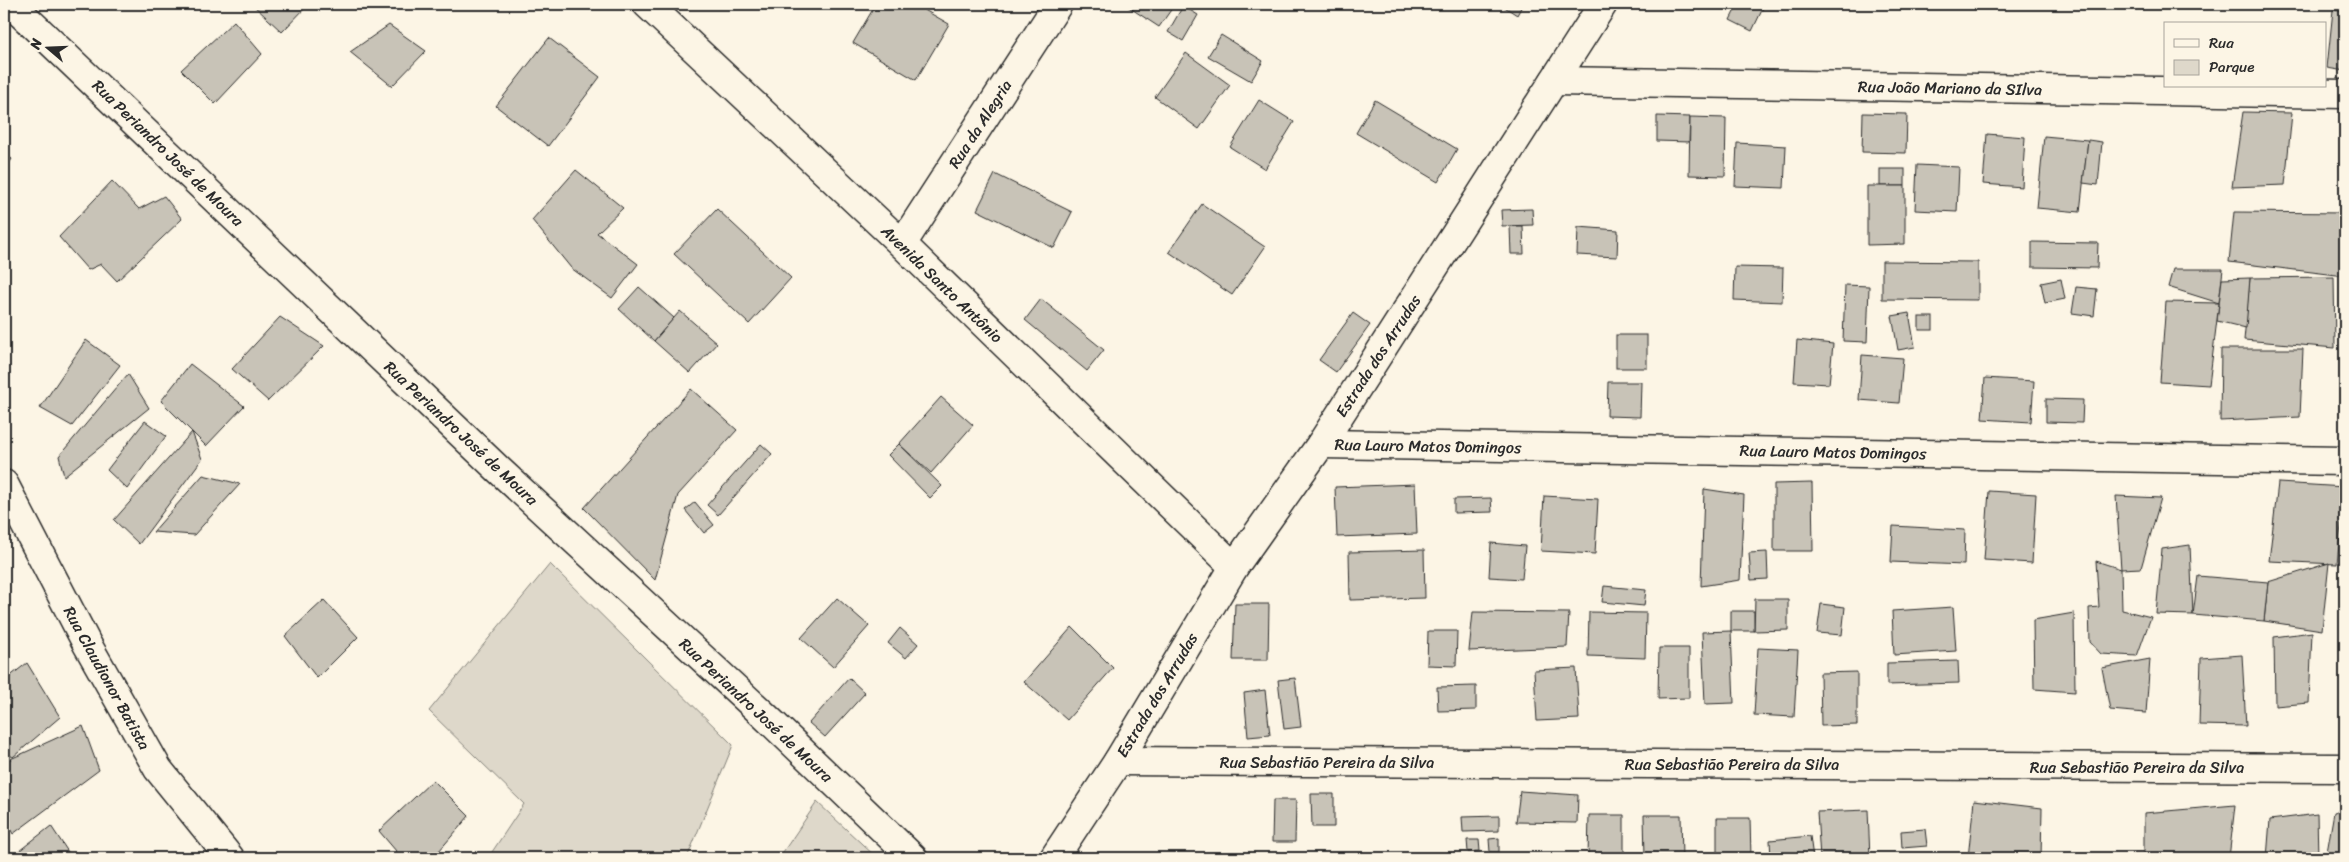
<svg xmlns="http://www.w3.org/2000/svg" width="2349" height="862" viewBox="0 0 2349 862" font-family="Sriracha,sans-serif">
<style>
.green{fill:#ded8ca;stroke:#84827a}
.building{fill:#c8c3b7;stroke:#2b2b2b}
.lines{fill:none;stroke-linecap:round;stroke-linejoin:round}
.minor-casing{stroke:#2b2b2b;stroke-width:31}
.major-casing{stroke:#2b2b2b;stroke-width:31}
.minor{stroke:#fcf5e5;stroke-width:28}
.major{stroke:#fcf5e5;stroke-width:28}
.labels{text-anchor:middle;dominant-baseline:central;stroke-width:4.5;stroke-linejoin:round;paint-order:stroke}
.street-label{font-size:16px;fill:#2b2b2b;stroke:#fcf5e5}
</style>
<rect width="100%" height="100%" fill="#fcf5e5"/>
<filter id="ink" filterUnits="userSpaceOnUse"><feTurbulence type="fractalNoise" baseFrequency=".02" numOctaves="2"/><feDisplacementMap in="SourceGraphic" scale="10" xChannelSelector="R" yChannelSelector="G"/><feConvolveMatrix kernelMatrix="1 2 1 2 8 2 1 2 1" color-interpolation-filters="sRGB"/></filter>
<g filter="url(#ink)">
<g class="green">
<path d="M550 564 733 745 687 858H488L524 804 429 711Z"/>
<path d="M817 802 877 858H779Z"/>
</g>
<g class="building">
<path d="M252 4H309L282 32Z"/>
<path d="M876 4H914L949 24 916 80 853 43Z"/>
<path d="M1124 4H1175L1159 27Z"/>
<path d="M1500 4H1523L1517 15Z"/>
<path d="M1738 4H1765L1752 31 1730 20Z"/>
<path d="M1183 6 1198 15 1183 41 1168 32Z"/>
<path d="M2333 10 2345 12V71L2327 68Z"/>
<path d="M234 21 262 54 215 104 181 70Z"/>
<path d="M389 25 426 51 392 86 350 52Z"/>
<path d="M1221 35 1263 61 1251 81 1208 56Z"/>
<path d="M549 38 600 77 548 146 496 106Z"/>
<path d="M1186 53 1230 85 1199 129 1155 97Z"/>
<path d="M1259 100 1294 122 1265 169 1230 147Z"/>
<path d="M1375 100 1457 149 1438 182 1356 133Z"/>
<path d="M2243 112 2292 113 2285 185 2232 187Z"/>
<path d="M1863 113 1907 114 1906 153 1862 152Z"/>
<path d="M1657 116 1690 117 1689 142 1657 141Z"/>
<path d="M1690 117 1726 118 1725 176 1689 175Z"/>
<path d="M1987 134 2025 137 2022 187 1983 184Z"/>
<path d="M2044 136 2088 140 2080 212 2037 208Z"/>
<path d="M2088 140 2102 142 2098 185 2083 183Z"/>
<path d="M1737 143 1786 146 1784 188 1735 186Z"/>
<path d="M4 153 12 159 4 171Z"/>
<path d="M1917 165 1959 167 1957 212 1915 210Z"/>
<rect x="1880" y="169" width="25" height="17"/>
<path d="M576 170 623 208 597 233 638 264 612 298 571 268 532 220Z"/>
<path d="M995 174 1072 212 1054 248 977 210Z"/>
<path d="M112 181 139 209 164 196 182 219 117 281 101 264 88 270 59 237Z"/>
<path d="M1867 186H1905V244L1867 245Z"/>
<path d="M1202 204 1265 247 1232 295 1169 252Z"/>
<path d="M717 209 791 278 749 324 674 254Z"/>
<path d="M1532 209 1533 225 1502 226 1501 210Z"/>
<path d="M2234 212 2345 213V276L2229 262Z"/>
<path d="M1510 226H1523L1524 254H1511Z"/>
<path d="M1578 227 1618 230 1617 257 1577 255Z"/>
<path d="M2032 242 2098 243 2097 268 2032 267Z"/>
<path d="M1882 261 1978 262V300L1882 299Z"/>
<path d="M1735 267 1783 268 1782 302 1734 300Z"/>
<path d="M2173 269H2223L2219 303 2168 287Z"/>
<path d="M2334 277 2335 348 2244 340 2250 278Z"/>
<path d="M2250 278 2246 328 2217 321 2222 279Z"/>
<path d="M2061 279 2065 299 2045 303 2041 283Z"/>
<path d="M1845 285 1869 286 1867 342 1843 341Z"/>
<path d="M639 287 674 318 654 341 619 309Z"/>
<path d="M2076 287 2097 289 2094 316 2072 313Z"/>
<path d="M1041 299 1104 350 1087 371 1025 320Z"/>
<path d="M2166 302 2219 303 2209 385 2160 382Z"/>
<path d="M680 311 717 343 690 373 654 341Z"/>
<path d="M1353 313 1370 325 1336 372 1319 360Z"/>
<path d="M1909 313 1915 347 1898 350 1892 316Z"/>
<path d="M280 317 324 346 268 401 232 369Z"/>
<rect x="1919" y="317" width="14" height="13"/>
<rect x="1616" y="335" width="31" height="33"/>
<path d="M86 340 120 365 72 426 40 408Z"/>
<path d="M1797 340 1833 344 1829 384 1794 382Z"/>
<path d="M2221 349H2303L2300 417 2220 421Z"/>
<path d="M1862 355 1903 358 1899 403 1859 400Z"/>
<path d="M190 364 244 406 206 446 161 401Z"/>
<path d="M128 374 149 408 64 476 59 456Z"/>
<path d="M1985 378 2034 381 2031 422 1982 419Z"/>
<path d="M1608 382H1641L1640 417 1607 416Z"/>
<path d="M691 389 737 430 678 495 655 580 584 508Z"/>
<path d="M941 397 973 425 931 473 899 444Z"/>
<path d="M2046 399 2083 400 2082 423 2046 422Z"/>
<path d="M145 421 166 436 127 489 107 470Z"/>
<path d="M192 432 202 459 139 544 114 520Z"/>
<path d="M761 444 772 454 718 515 707 505Z"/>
<path d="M899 444 942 486 930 498 888 455Z"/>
<path d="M203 475 240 484 194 535 153 532Z"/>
<path d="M1812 483 1813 551H1774V484Z"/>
<path d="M2278 483 2345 487 2337 564 2269 561Z"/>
<path d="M1415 484 1417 534 1337 537 1335 487Z"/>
<path d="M1704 489 1744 495 1740 580 1701 586Z"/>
<path d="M1989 491 2036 494 2032 563 1984 560Z"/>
<path d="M1544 496 1598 499 1595 554 1541 551Z"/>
<path d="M2116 496 2161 498 2141 568 2121 569Z"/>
<path d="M1491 498 1492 512 1454 513V499Z"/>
<path d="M695 502 714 525 704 533 685 510Z"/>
<path d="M1893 526 1965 530 1964 565 1891 562Z"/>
<path d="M1491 543 1525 546 1522 579 1489 577Z"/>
<path d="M2190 545 2193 615 2156 614 2162 549Z"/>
<path d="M1424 550 1425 598 1350 600 1349 552Z"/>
<path d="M1767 552 1768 579 1751 580 1749 553Z"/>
<path d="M2096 561 2121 569 2122 610 2151 617 2137 656 2101 654 2090 642 2089 608 2099 607Z"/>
<path d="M2329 563 2322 630 2264 621 2268 582Z"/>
<path d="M2198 576 2268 582 2264 621 2193 615Z"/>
<path d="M1604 586 1646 590 1644 606 1602 602Z"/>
<path d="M837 598 869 626 833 667 801 638Z"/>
<path d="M1755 599H1788V630L1754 631Z"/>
<path d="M324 600 358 637 317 678 285 636Z"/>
<path d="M1235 604H1269L1268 660H1233Z"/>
<path d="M1821 604 1845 607 1842 635 1817 633Z"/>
<path d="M1953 607 1956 651 1894 655 1892 611Z"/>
<rect x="1731" y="611" width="23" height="20"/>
<path d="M1473 612 1569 613 1567 647 1469 651Z"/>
<path d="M1589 612 1646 613 1645 658 1588 656Z"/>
<path d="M2074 613 2075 692 2034 689 2033 620Z"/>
<path d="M1072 627 1113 668 1067 720 1024 682Z"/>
<path d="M900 628 918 644 906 658 888 643Z"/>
<path d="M1428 631H1457L1456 666 1427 665Z"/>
<path d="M1731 631 1734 703 1705 704 1702 632Z"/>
<path d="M2312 632 2309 703 2275 706 2274 637Z"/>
<path d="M1659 648H1689V698L1658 699Z"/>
<path d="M1758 648 1798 650 1794 717 1754 715Z"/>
<path d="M2242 655 2246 726 2199 725 2201 658Z"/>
<path d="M2150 659 2146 713 2110 710 2102 668Z"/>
<path d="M1958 661 1959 683 1887 685V663Z"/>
<path d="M27 663 60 717 13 757 4 752V681Z"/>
<path d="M1576 668 1579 719 1537 721 1534 670Z"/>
<path d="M1857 672V725L1821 726 1820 673Z"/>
<path d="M849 678 865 693 825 737 809 723Z"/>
<path d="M1295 678 1301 727 1284 729 1278 680Z"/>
<path d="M1476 686V710L1438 711 1437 687Z"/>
<path d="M1265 690 1270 735 1248 737 1244 693Z"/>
<path d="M83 726 99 770 13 834 4 817V762Z"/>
<path d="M433 780 469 816 433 858H402L379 831Z"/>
<path d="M1520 791 1578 795 1577 823 1516 822Z"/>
<path d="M1311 794H1334V827H1312Z"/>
<path d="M1273 800H1296L1295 842H1272Z"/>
<path d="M1974 800 2042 808 2041 858H1968Z"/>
<path d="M2235 805 2229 858H2144V813Z"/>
<path d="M2345 809V858H2326L2334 812Z"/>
<path d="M1868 810 1870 858H1820L1817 812Z"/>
<path d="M2317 814 2318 858H2267L2270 820Z"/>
<path d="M1589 815H1624V858H1588Z"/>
<path d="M1644 815H1681L1682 858H1645Z"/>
<path d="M1499 816V831L1463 832 1462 817Z"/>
<path d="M1717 818H1750L1751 858H1717Z"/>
<path d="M51 826 72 858H10Z"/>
<path d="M1925 829 1927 846 1902 848 1901 831Z"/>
<path d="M1810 836 1813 858H1771L1770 840Z"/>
<path d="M1499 838V852H1490L1489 839Z"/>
<path d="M1467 840H1479L1480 851 1468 852Z"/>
</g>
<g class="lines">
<defs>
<g id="minor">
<path d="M11 4 500 471 765 716 913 858"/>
<path d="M647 4 902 244 1234 567"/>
<path d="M1554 81 2345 94"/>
<path d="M902 244 1058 4"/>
<path d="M1321 444 2345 461"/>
<path d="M1118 761 2345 768"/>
<path d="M1054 858 1118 761 1234 567 1321 444 1603 4"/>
</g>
<path id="major" d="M4 484 87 644 158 769 230 858"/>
</defs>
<use href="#minor" class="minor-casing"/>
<use href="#major" class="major-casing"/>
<use href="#minor" class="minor"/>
<use href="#major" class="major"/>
</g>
</g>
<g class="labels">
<g class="street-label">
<text transform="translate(1950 88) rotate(1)">Rua João Mariano da SIlva</text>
<text transform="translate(980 124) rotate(-57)">Rua da Alegria</text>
<text transform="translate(168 153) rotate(44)">Rua Periandro José de Moura</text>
<text transform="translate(942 284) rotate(44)">Avenida Santo Antônio</text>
<text transform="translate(1378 356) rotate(-57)">Estrada dos Arrudas</text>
<text transform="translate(461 433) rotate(43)">Rua Periandro José de Moura</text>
<text transform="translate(1428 446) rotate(1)">Rua Lauro Matos Domingos</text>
<text transform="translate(1833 452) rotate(1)">Rua Lauro Matos Domingos</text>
<text transform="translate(107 678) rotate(61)">Rua Claudionor Batista</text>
<text transform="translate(1157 695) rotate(-59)">Estrada dos Arrudas</text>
<text transform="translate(756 710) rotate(43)">Rua Periandro José de Moura</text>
<text x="1327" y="762">Rua Sebastião Pereira da Silva</text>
<text x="1732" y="764">Rua Sebastião Pereira da Silva</text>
<text x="2137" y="767">Rua Sebastião Pereira da Silva</text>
</g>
</g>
<rect width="2349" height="862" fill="none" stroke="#fcf5e5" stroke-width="20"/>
<rect x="10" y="10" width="2329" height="842" fill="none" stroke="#2b2b2b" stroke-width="2" filter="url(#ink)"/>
<rect x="2164" y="22" width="162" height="65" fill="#fcf5e5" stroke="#a8a49b"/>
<rect x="2174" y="39" width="25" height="8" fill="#fcf5e5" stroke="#a8a49b"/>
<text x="2209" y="48" font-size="15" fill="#2b2b2b">Rua</text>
<rect x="2174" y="60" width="25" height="15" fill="#ded8ca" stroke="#a8a49b"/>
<text x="2209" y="72" font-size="15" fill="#2b2b2b">Parque</text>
<g transform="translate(48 48) rotate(289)" stroke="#fcf5e5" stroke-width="4" paint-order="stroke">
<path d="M0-4L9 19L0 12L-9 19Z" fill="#2b2b2b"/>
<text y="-8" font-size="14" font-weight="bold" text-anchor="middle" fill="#2b2b2b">N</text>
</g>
</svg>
